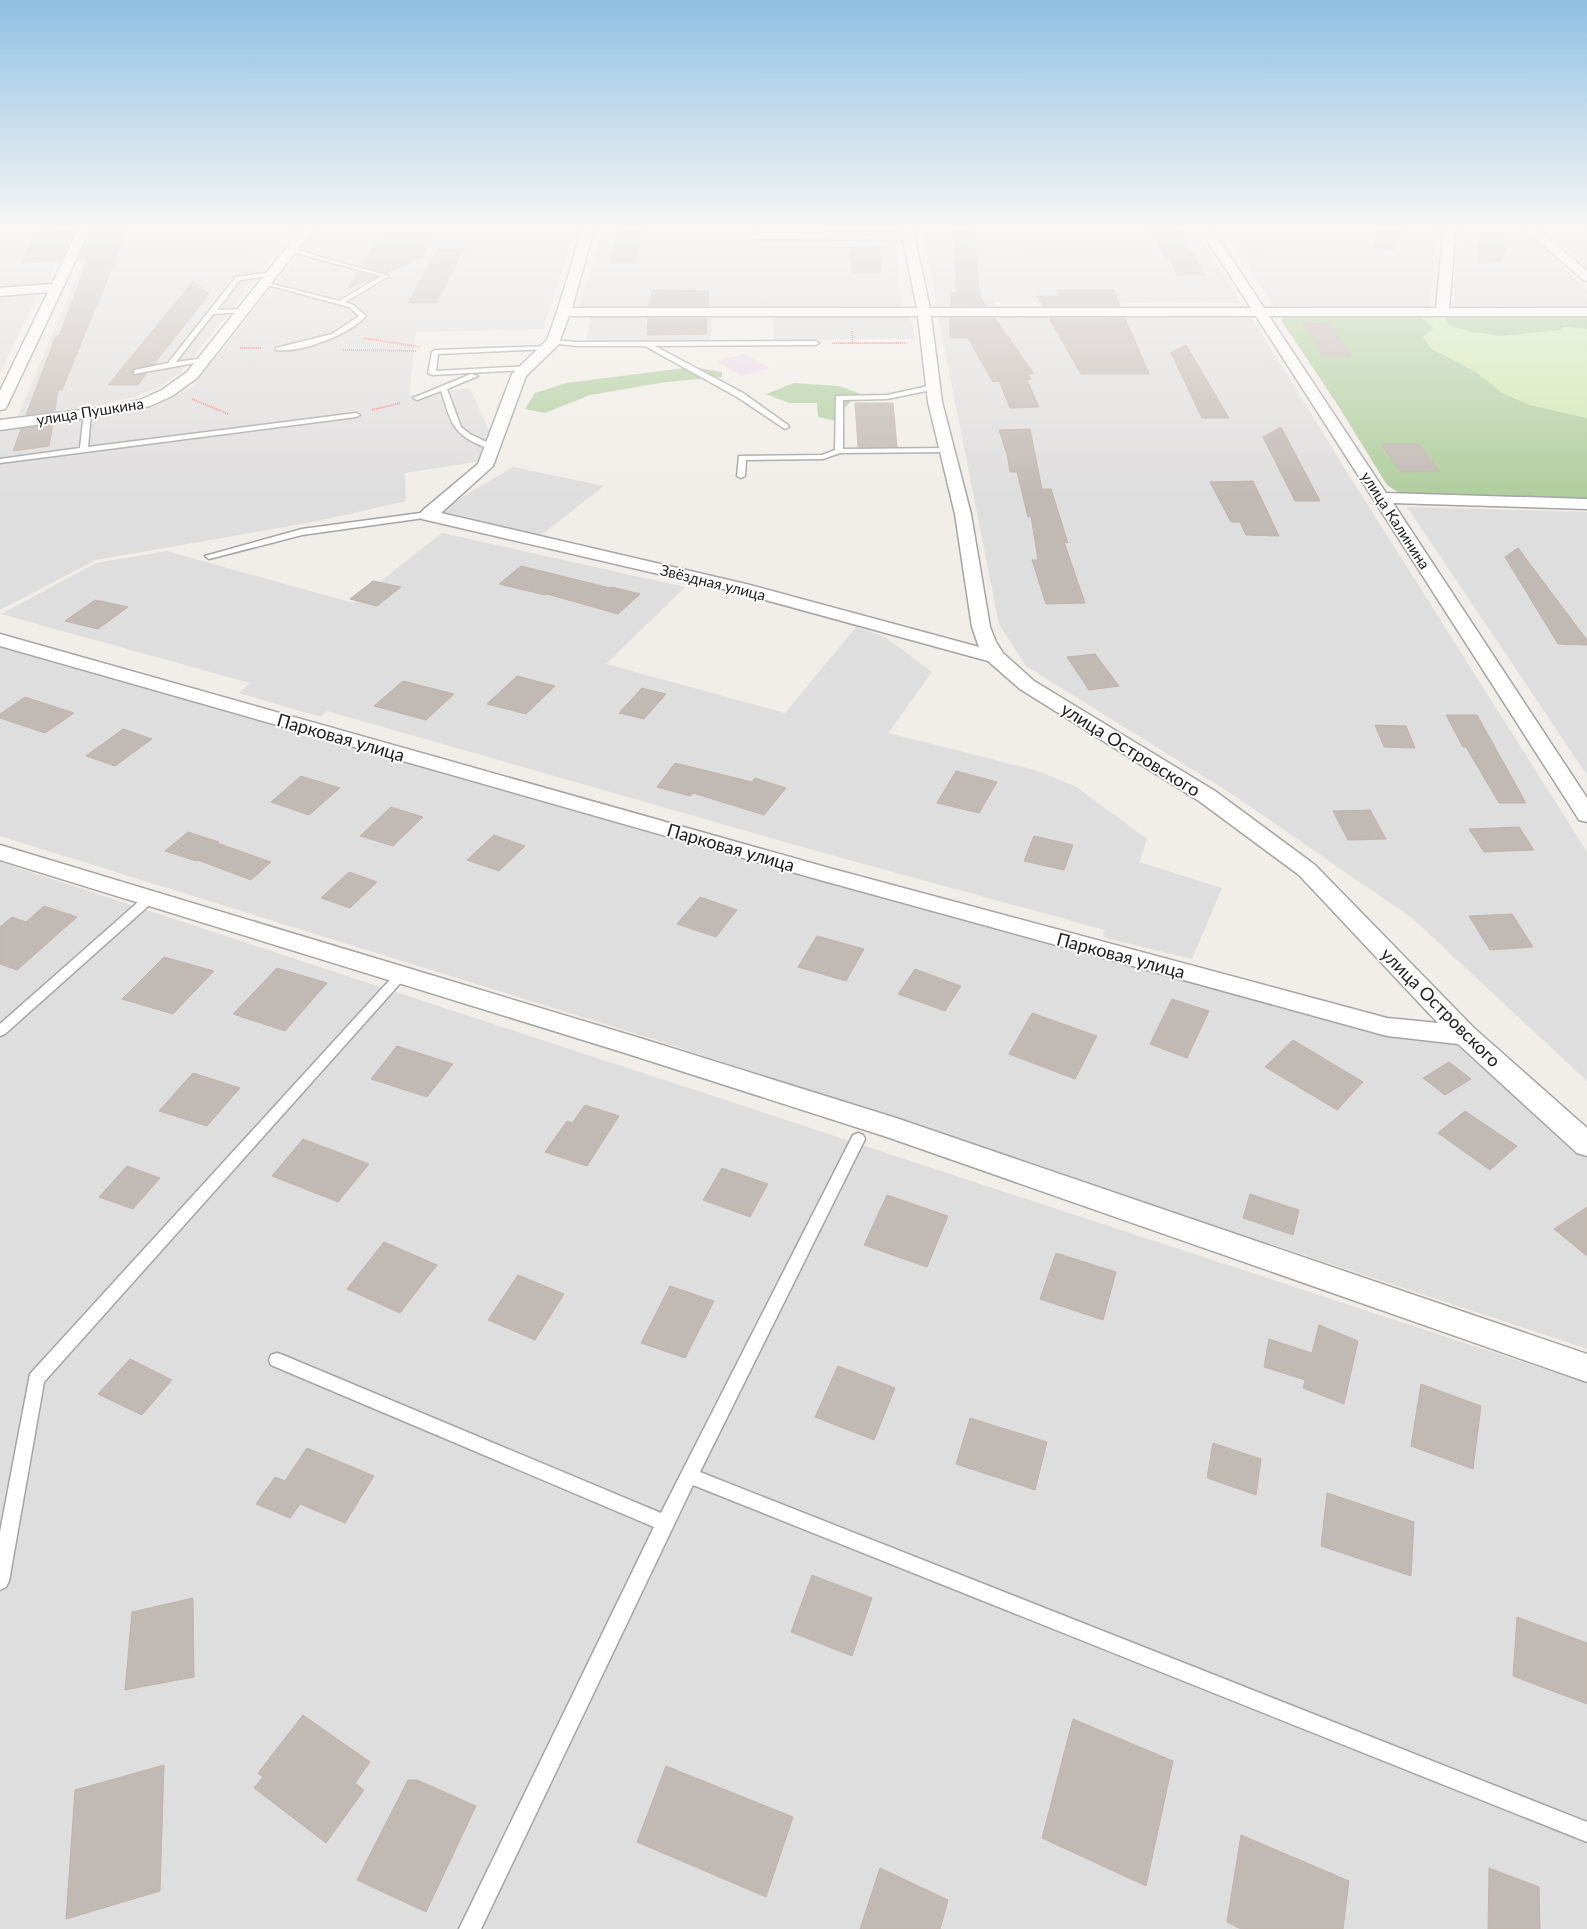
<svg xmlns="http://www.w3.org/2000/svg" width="1587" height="1929" viewBox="0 0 1587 1929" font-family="Lato,sans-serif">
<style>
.residential{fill:#dfdede}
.industrial{fill:#e9dae8}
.grass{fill:#d0e8b1}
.forest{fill:#b0ce9e}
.building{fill:#c1b9b4;stroke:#c2b3ab}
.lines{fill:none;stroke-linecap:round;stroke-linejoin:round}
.lane-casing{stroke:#a5a5a5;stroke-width:3}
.street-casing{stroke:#a5a5a5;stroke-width:3}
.path{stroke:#f47976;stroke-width:2;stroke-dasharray:1 1;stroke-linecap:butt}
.lane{fill:#fff;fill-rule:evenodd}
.street{fill:#fff;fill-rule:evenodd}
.labels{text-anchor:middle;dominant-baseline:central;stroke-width:4;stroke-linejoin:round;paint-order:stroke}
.far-street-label{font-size:15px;fill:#212121;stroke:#fff}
.street-label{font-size:18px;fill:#212121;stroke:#fff}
</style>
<rect width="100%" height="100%" fill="#f1ede8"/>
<g class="residential">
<path d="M0 226H73L46 285 0 288Z"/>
<path d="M98 226H298L181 372 160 386 137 396 106 404 18 416Z"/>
<path d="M321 226H577L543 329 416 332 409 395 470 388 490 433 482 461 405 473 406 501 318 521 96 560 0 610V428L106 417 152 405 192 387Z"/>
<path d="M604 226H894L895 233H750L749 236 895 239 901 306 579 307Z"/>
<path d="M921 226H1193L1241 303 994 302 995 307 937 306Z"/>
<path d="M1220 226H1438L1430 307 1274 306Z"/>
<path d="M1459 226H1513L1524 231 1587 290V307L1453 305Z"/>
<path d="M1531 226H1587V267L1550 235Z"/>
<path d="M39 293 0 373V296Z"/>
<path d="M910 315 915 339 774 340 773 316Z"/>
<path d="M712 316 711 340 586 341 591 317Z"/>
<path d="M938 316 1252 318 1352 480 1587 852V1081L1412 918 1232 794 1026 666 999 624Z"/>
<path d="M513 467 604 486 541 535 439 511Z"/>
<path d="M1407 507 1587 512V775Z"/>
<path d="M442 533 685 587 606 664 785 713 856 627 885 637 932 672 888 733 1035 770 1075 786 1147 839 1139 862 1222 888 1192 959 1102 937 1105 930 813 850 327 711 321 717 239 693 250 683 1 614 96 563 167 551 353 603Z"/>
<path d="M0 642 844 885 1461 1040 1587 1151V1349L653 1039 0 836Z"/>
<path d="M0 862 1587 1383V1929H0Z"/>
</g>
<path class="industrial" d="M745 354 770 368 742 376 717 361Z"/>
<path class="grass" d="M1457 313 1449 326 1473 332 1501 336 1563 327 1587 329V418L1530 405 1502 394 1476 372 1430 348 1423 337 1434 328 1420 316Z"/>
<g class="forest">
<path d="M1457 313 1587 317V329L1563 327 1560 330 1501 336 1473 332 1449 326 1445 318Z"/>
<path d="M1284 316H1420L1434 328 1423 337 1430 348 1476 372 1502 393 1530 405 1587 418V498L1401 494 1387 485 1339 407 1281 320Z"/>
<path d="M692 367 722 372V377L666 382 590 395 545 413 525 409 535 393 566 383Z"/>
<path d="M794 383 839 386 864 395C850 400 843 408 836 421L818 417 817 403H789L766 394Z"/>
</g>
<g class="building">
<path d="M103 226H129L62 390H58L55 411 26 415 56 336H59L88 259 78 260 93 229H102Z"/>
<path d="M621 226H643L635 263H610L615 239Z"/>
<path d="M953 226H973L980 297 986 306H951V293H957Z"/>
<path d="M1379 226H1403L1396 250 1373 247Z"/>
<path d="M1149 227 1178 228 1205 275H1177L1169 258H1165Z"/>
<path d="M76 230 61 261 21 263 36 233Z"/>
<path d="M1479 233H1502L1509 243 1500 262 1478 260Z"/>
<path d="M397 234H434L422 257 385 273 361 266 374 244Z"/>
<path d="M848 246H879L881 273H853Z"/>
<path d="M438 249H464L436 303H408Z"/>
<path d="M358 272 376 277 347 289Z"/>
<path d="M193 281 209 294 154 364 133 369V375L146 374 138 385H108Z"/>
<path d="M653 290 709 291 708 306H648Z"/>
<path d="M1057 290H1114L1120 306H1043L1037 296H1059Z"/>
<path d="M648 318H707L706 334 647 335Z"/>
<path d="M950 318H995L1034 374H1028L1031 379 1027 380 1039 407 1010 408 999 381 993 382 968 338H950Z"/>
<path d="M1049 318H1125L1149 374H1081Z"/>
<path d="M1303 323 1330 324 1351 356H1323Z"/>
<path d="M1186 345 1229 418H1202L1171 353Z"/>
<path d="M855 403H893L897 447H858Z"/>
<path d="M53 424 49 446 13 451 21 429Z"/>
<path d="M1281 427 1320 501H1295L1263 437Z"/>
<path d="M1030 429 1042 489H1051L1068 543 1064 542 1085 603 1046 604 1032 560H1038L1031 516 1028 517 1017 472H1010L1007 454 999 430Z"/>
<path d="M1381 444H1418L1439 471 1401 472Z"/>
<path d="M1253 481 1279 536 1246 535 1240 522H1231L1210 482Z"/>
<path d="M1518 548 1587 640V645L1558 644 1505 557Z"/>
<path d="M521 566 610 588 612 587 640 594 618 614 547 594 545 595 499 584Z"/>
<path d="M373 581 401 587 377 606 350 599Z"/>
<path d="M95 600 128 607 98 629 65 621Z"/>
<path d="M1095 654 1119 686 1089 690 1067 657Z"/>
<path d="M517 676 555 686 526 714 487 704Z"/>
<path d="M403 681 454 694 426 720 374 706Z"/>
<path d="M642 688 666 694 644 719 619 713Z"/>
<path d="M25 697 74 713 45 733 0 718V714Z"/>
<path d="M1446 715H1477L1526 803H1499L1466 747H1463Z"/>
<path d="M1375 725 1406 726 1415 748 1384 747Z"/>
<path d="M123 729 152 739 115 766 86 756Z"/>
<path d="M675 763 752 782 755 778 786 788 764 815 693 793 690 796 657 787Z"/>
<path d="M956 771 997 782 979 813 937 803Z"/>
<path d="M301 776 340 788 309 815 271 802Z"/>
<path d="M391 807 423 817 393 846 360 836Z"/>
<path d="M1370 810 1386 839 1348 840 1333 811Z"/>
<path d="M1519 827 1534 850 1484 852 1469 829Z"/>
<path d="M188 832 219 842 217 843 271 862 251 880 198 860 196 861 165 851Z"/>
<path d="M494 835 525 846 499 871 467 860Z"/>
<path d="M1034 836 1073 845 1064 870 1024 861Z"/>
<path d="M349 872 377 882 350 908 321 898Z"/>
<path d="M700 897 737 910 716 937 677 924Z"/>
<path d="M44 906 77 917 17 970 0 964V927L12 917 26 922Z"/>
<path d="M1512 914 1533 947 1490 950 1469 916Z"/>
<path d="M817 936 864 949 846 981 798 967Z"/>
<path d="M164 957 214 971 173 1014 122 999Z"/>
<path d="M277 968 327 983 285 1031 233 1014Z"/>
<path d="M915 969 961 986 945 1011 898 994Z"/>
<path d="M1172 999 1209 1011 1187 1058 1150 1044Z"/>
<path d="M1032 1013 1097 1036 1075 1079 1009 1054Z"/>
<path d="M1293 1040 1363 1082 1337 1110 1265 1067Z"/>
<path d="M397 1046 453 1064 427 1097 371 1079Z"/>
<path d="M1449 1062 1471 1079 1445 1095 1423 1078Z"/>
<path d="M193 1073 240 1088 207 1126 159 1111Z"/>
<path d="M585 1105 619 1116 587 1166 545 1152 567 1121 572 1123Z"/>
<path d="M1465 1111 1517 1146 1490 1170 1438 1133Z"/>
<path d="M303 1139 369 1164 338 1202 272 1176Z"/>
<path d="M127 1166 160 1178 133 1209 99 1197Z"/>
<path d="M722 1168 768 1184 750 1217 703 1200Z"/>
<path d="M1250 1194 1299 1210 1293 1235 1243 1218Z"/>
<path d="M887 1195 948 1216 927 1267 864 1245Z"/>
<path d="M1587 1207V1256L1554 1229Z"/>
<path d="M384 1242 437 1265 400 1313 347 1289Z"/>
<path d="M1056 1253 1116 1272 1103 1320 1040 1299Z"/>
<path d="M518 1275 564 1294 535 1340 488 1320Z"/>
<path d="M670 1286 714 1301 685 1358 641 1343Z"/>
<path d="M1319 1325 1358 1341 1344 1404 1303 1388 1305 1380 1264 1367 1269 1339 1312 1353Z"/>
<path d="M130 1359 172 1380 142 1415 98 1394Z"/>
<path d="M838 1366 895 1388 874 1440 815 1417Z"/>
<path d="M1421 1384 1481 1406 1473 1469 1411 1446Z"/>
<path d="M970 1418 1047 1442 1035 1490 956 1464Z"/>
<path d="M1213 1443 1261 1459 1256 1495 1207 1478Z"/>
<path d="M307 1448 374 1476 345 1523 300 1504 290 1518 256 1504 275 1477 285 1481Z"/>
<path d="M1327 1493 1414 1522 1411 1576 1321 1546Z"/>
<path d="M812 1575 872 1598 852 1656 791 1632Z"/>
<path d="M193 1598 194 1677 125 1690 132 1612Z"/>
<path d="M1517 1617 1587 1643V1704L1513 1676Z"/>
<path d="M303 1715 370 1762 355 1783 364 1790 326 1843 254 1788 263 1777 258 1773Z"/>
<path d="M1073 1719 1173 1761 1146 1886 1042 1838Z"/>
<path d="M164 1765 160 1891 66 1919 75 1790Z"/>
<path d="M666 1766 793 1817 766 1897 637 1842Z"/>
<path d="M408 1780H417L476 1806 426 1912 357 1880Z"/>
<path d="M1241 1835 1349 1881 1343 1929H1241L1227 1922Z"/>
<path d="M880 1868 948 1900 940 1929H860Z"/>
<path d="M1489 1868 1539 1887 1540 1929H1488Z"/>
</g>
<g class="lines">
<defs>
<g id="lane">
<path d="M289 249H293L389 276 345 302 353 305 366 316C349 335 301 353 276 350V348L332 334 359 316 349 307 264 284V282L339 301 381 276 289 251Z"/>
<path d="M273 272 275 273V275L240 280 217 310 243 309 245 310V312L213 314 176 362 204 358 206 359V361L134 374V370L168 363 236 277Z"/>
<path d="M553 340 576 342 816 341 819 343 816 345 655 346 743 393 788 425 789 427 785 429 737 397 645 346H576L551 343V341Z"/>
<path d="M547 346 549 347V349L438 354 436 371 529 366 530 368 526 370 432 375 428 373 432 352 435 350Z"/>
<path d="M471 374 478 376 447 389 461 427 470 434 495 446V450C488 450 483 446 477 444 450 431 450 417 441 391L417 400 413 398Z"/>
<path d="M933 385H936V389L887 399 843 400V449L947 448H950V452L840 453 823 459 746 460 745 476 741 478 737 476 739 456 822 455 835 450 836 396 887 395Z"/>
<path d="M84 411 91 413 88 447 356 413 360 415 356 417 0 463V459L80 448Z"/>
<path d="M428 512 431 513V517L302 535 209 559 205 556 302 529Z"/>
<path d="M150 894 154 895 156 898 154 901 5 1034 0 1036V1024L146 895Z"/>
<path d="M401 971 405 972 407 975 405 978 44 1382 9 1581 6 1587 0 1590V1532L30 1374 397 972Z"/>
<path d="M858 1133 863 1135 865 1139 700 1472 1587 1822V1842L693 1485 481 1929H459L654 1527 271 1365 269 1360 271 1355 277 1353 283 1355 661 1513 851 1139 853 1135Z"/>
</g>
<g id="street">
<path d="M80 226H92L7 406 5 409 0 410V391L48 292 0 296V288L52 284Z"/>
<path d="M304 226H316L197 378 172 396 150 406 113 414 0 430V420L113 406 140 400 162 390 187 372Z"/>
<path d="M583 226H595L572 308H917L903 240 755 239 749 235 755 231 901 232 900 226H912L930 308H1251L1198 226H1210L1264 308H1436L1444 226H1456L1449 308H1587V316H1269L1386 493 1587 499V509L1393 503 1587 798V822L1579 820 1576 815 1256 316H931L942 402 971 514 990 627 996 642 1003 653 1034 681 1215 791 1315 865 1474 1028 1587 1128V1156L1577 1153 1458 1044 1387 1036 813 878 0 646V634L829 868 1387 1018 1438 1023 1299 875 1199 801 1020 689 988 661 736 592 422 519 420 515 422 511 478 464 512 374 547 340 557 312ZM569 316H918L928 402 955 514 972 627 979 647 746 584 441 513 493 466 526 376 558 345Z"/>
<path d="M1515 226H1530L1540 231 1587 271V281L1583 280 1532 235Z"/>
<path d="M0 845 643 1039 896 1118 1587 1354V1382L887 1137 625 1053 0 860Z"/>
</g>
</defs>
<use href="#lane" class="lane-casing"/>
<use href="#street" class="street-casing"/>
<g class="path">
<path d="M852 331 853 343"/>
<path d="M364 338 420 347"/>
<path d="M832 343H906"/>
<path d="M240 348H262"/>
<path d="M343 350 417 351"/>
<path d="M192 399 228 414"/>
<path d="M372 410 400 403"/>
</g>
<use href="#lane" class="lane"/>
<use href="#street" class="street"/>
</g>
<linearGradient id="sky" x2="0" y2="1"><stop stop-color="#8fc1e3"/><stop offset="0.46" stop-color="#f9f7f5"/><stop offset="1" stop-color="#f9f7f5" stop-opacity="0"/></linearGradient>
<rect width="1587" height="496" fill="url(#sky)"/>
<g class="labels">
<g class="far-street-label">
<text transform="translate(90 411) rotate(-9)">улица Пушкина</text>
<text transform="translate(1396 520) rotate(57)">улица Калинина</text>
<text transform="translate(713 582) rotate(14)">Звёздная улица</text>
</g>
<g class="street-label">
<text transform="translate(341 737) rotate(16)">Парковая улица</text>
<text transform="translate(1131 749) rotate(32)">улица Островского</text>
<text transform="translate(731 847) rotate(16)">Парковая улица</text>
<text transform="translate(1121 955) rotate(15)">Парковая улица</text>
<text transform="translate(1441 1007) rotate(45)">улица Островского</text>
</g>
</g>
</svg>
